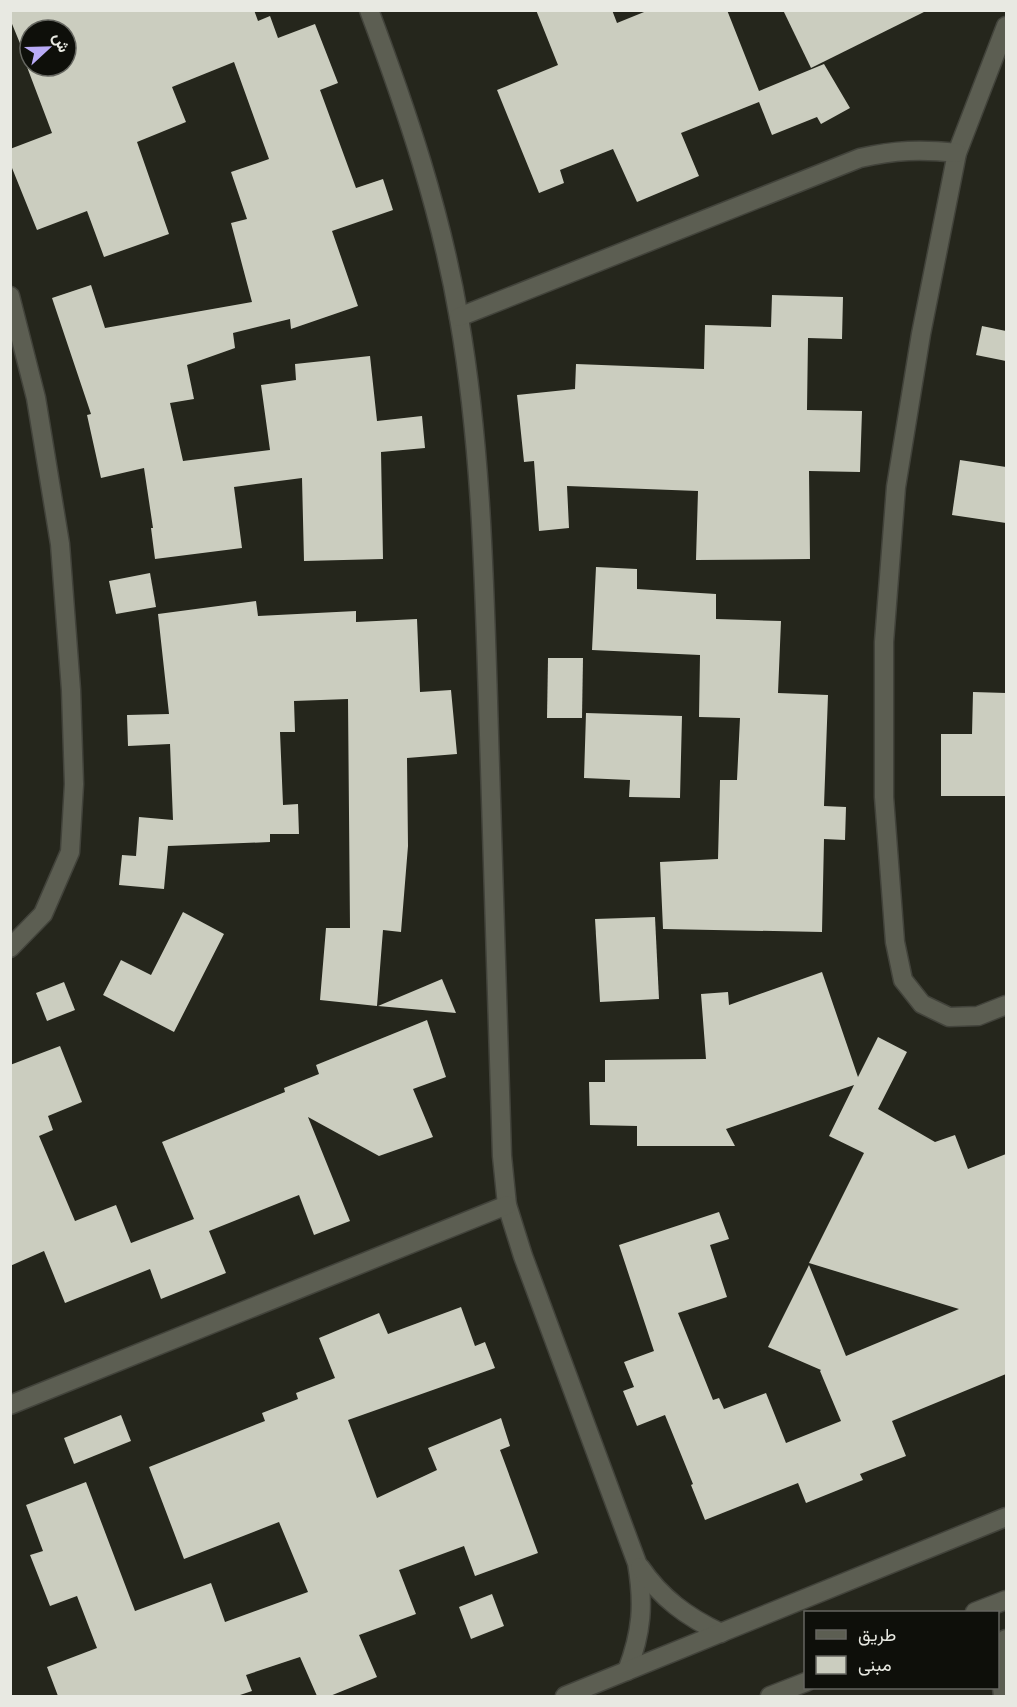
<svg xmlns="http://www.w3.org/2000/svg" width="1017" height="1707" viewBox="0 0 1017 1707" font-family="Ubuntu,Vazirmatn,sans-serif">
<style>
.building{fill:#cbcdbf;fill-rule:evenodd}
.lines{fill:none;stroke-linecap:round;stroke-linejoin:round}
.minor-casing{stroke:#42433b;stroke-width:21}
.minor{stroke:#5c5e52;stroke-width:18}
</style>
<rect width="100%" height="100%" fill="#25261c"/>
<g class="building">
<path d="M10 10H254L258 21 270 16 278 38 315 24 338 83 320 90 356 188 383 179 393 210 332 231 358 306 291 329 290 319 233 333 235 348 187 365 194 399 170 403 183 461 270 450 261 385 296 380 295 364 370 356 377 421 422 416 425 448 381 452 383 559 304 561 302 478 234 487 242 548 155 559 151 528H153L144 468 101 478 87 415 91 414 52 298 91 285 105 328 252 302 231 223 247 219 231 172 269 159 234 62 172 87 186 122 137 142 169 234 104 257 87 211 37 230 10 163V149L52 133 24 59 26 58 10 19ZM30 30H66V66H30Z"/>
<path d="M536 10H612L617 23 649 10H727L759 91 824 64 850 108 821 124 817 117 772 135 759 102 681 133 699 176 637 202 613 149 560 170 564 183 539 193 497 90 558 65Z"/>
<path d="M783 10H928L811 68Z"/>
<path d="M772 295 843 297 842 339 808 338 807 410 862 411 860 472 809 471 810 559 696 560 698 491 567 486 569 528 539 531 534 461 524 462 517 395 575 389 576 364 704 369 705 325 771 327Z"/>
<path d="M982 326 1006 331V361L976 355Z"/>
<path d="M960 460 1006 467V523L952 515Z"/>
<path d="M596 567 637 569V589L716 594V619L781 621 778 693 828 695 824 806 846 807 845 840 824 839 822 932 663 929 660 862 718 859 720 780H737L740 718 699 717 700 655 592 650Z"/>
<path d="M150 573 156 607 116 614 109 581Z"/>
<path d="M256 601 258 616 356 611V622L417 619 420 692 451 690 457 754 407 758 408 846 401 932 383 930 377 1006 320 1000 326 928H350L348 699 294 701 295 732H280L283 805 298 804 299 834H270V842L168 846 164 889 119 885 122 855 136 856 139 817 173 820 170 744 128 746 127 715 169 714 158 614Z"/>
<path d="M548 658H583L582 718H547Z"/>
<path d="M973 692 1006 693V796H941V734H972Z"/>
<path d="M586 713 682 716 680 798 629 797 630 780 584 778Z"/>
<path d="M183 912 224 934 174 1032 103 995 121 960 151 975Z"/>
<path d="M655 917 659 999 600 1002 595 919Z"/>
<path d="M822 972 858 1077 878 1037 907 1052 878 1109 935 1142 955 1135 968 1169 1006 1154V1374L892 1421 906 1456 860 1474 863 1480 806 1503 798 1483 705 1520 691 1485 693 1484 665 1415 637 1426 623 1391 634 1387 624 1362 654 1351 619 1245 719 1212 729 1239 710 1245 727 1297 678 1313 713 1400 719 1398 724 1409 766 1393 786 1443 841 1421 820 1371 821 1370 768 1347 809 1265 846 1356 959 1309 809 1263 864 1153 829 1136 854 1085 726 1129 735 1146H637V1126L590 1125 589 1082H605V1060L706 1059 701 994 728 992 729 1005Z"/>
<path d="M442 979 456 1013 378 1006Z"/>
<path d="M64 982 75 1010 47 1021 36 993Z"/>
<path d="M427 1020 446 1077 413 1089 433 1137 379 1156 308 1117 350 1221 314 1235 299 1195 209 1231 226 1273 161 1299 150 1269 65 1303 44 1251 10 1266V1065L60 1046 82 1102 48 1116 53 1130 39 1136 75 1221 116 1205 131 1243 194 1219 162 1142 285 1092 284 1088 319 1074 316 1065Z"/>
<path d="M461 1307 475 1346 485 1342 495 1368 348 1420 377 1498 437 1470 428 1448 501 1418 510 1446 500 1450 538 1553 475 1576 464 1546 399 1570 416 1614 359 1635 377 1677 330 1696H317L300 1657 246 1675 252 1691 237 1696H58L47 1667 97 1648 77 1596 50 1606 30 1555 43 1551 26 1505 86 1482 135 1611 211 1583 225 1622 308 1592 279 1522 184 1559 149 1467 265 1421 262 1413 298 1399 296 1393 335 1378 319 1338 379 1313 388 1334Z"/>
<path d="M121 1415 131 1441 74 1464 64 1438Z"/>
<path d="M492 1594 504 1626 471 1639 459 1607Z"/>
</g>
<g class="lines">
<defs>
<g id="minor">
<path d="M369 10C407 111 441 212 459 318 481 444 484 573 488 701 492 853 497 1005 502 1156L507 1205 523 1256 637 1563C644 1604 642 1632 627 1671"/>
<path d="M1006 26 957 153 921 334 896 487 884 642V797L895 942 903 980 922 1004 949 1017 978 1016 1006 1005"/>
<path d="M10 296 36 398 60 544 71 690 74 784 70 852 43 914 10 948"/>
<path d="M459 317 860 158C895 150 921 149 957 153"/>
<path d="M10 1405 507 1205"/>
<path d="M640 1567C661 1598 687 1617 721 1633"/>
<path d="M975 1612 1006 1600"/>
<path d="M565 1696 1006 1517"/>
<path d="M770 1696 806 1682"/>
<path d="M1003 1696 1000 1670 1006 1639"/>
</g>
</defs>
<use href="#minor" class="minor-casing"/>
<use href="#minor" class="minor"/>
</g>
<rect width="1017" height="1707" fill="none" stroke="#e8e9e2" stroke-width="24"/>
<rect x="804" y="1611" width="195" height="78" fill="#0e0f0a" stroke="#656660" stroke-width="1.5"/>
<rect x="816" y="1630" width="30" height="9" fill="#5c5e52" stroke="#656660" stroke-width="1.5"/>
<text x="858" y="1641" font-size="18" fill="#e8e9e2">طريق</text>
<rect x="816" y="1656" width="30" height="18" fill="#cbcdbf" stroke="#656660" stroke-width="1.5"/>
<text x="858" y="1671" font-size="18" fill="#e8e9e2">مبنى</text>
<g transform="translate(48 48) rotate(68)"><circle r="28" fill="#0e0f0a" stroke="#656660" stroke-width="1.5"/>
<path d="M0-4.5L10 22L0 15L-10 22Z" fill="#b9abf7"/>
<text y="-9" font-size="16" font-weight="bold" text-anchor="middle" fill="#e8e9e2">ش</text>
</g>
</svg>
